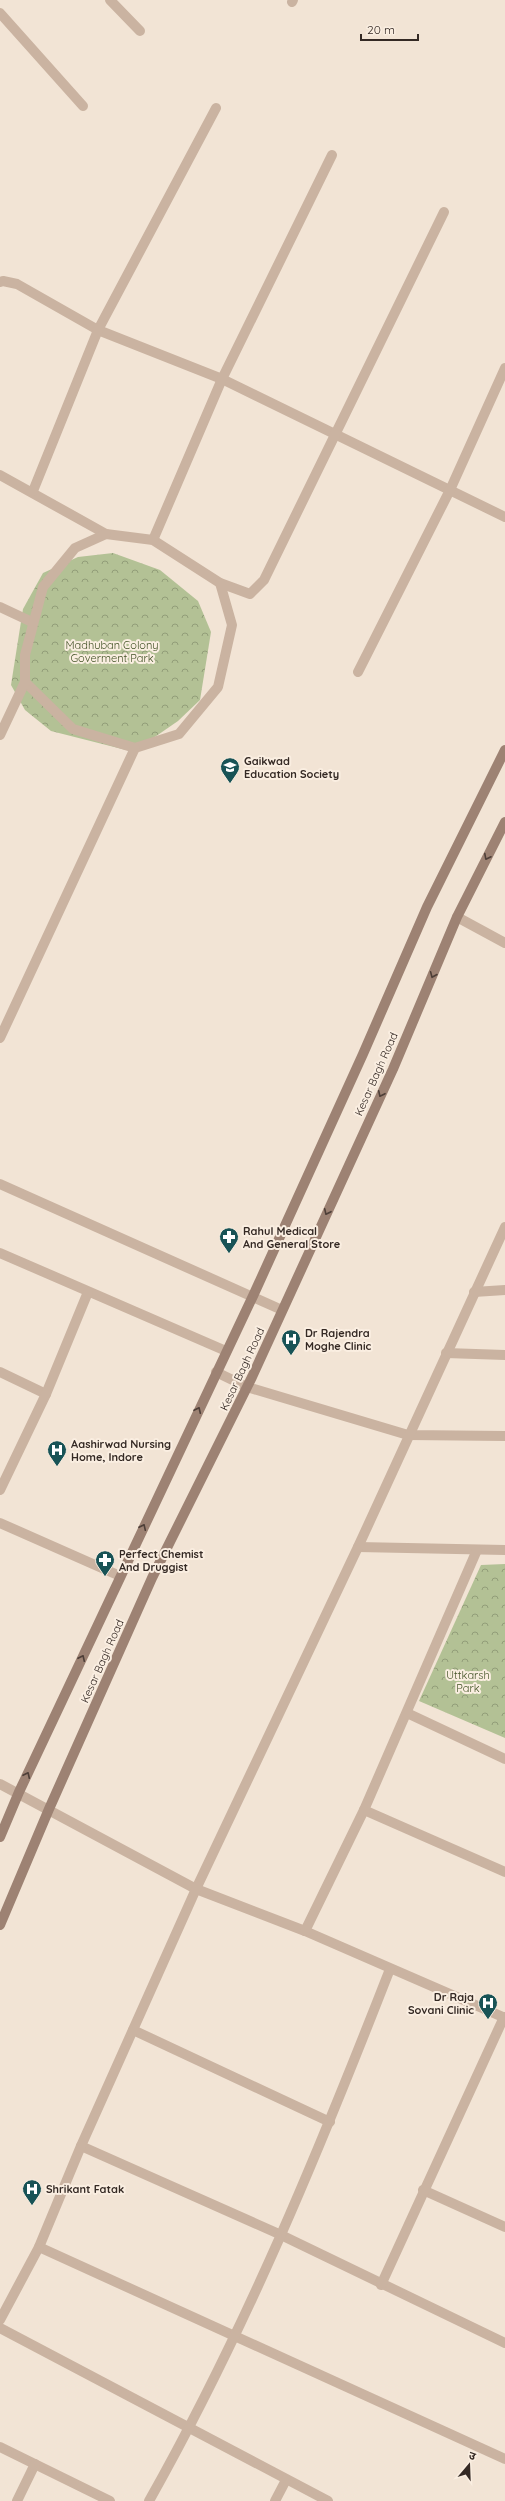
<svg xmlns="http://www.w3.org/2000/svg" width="505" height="2501" viewBox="0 0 505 2501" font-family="Quicksand,'Noto Sans Devanagari',sans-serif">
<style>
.forest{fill:url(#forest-crowns)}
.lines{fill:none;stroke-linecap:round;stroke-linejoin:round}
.street{stroke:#cab3a1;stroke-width:10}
.secondary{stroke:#9d8273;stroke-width:10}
.oneway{stroke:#4e3f38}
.labels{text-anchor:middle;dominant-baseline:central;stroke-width:4;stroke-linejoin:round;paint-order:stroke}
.park-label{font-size:11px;fill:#435327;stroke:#faeee1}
.poi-label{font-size:11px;font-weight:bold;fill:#342924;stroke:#faeee1;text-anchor:start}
.street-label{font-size:11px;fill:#342924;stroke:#faeee1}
</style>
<defs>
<pattern id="forest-crowns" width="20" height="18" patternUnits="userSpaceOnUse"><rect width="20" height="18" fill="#b3c195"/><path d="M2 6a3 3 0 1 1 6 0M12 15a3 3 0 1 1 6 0" fill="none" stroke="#929d79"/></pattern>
</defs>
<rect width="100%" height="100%" fill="#f2e4d5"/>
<g class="forest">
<path d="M113 553 160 570 198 601 211 632 200 700 178 721 149 741 126 750 51 731 25 710 11 685 23 609 43 573 78 557Z"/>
<path d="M505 1564V1738L419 1701 481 1565Z"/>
</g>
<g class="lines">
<g class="street">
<path d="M110 0 140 31"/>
<path d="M292 2 293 0"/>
<path d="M0 13 83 106"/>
<path d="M0 282 3 281 17 284 98 330 222 379 505 517"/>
<path d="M0 475 106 534 153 540 220 583 250 594 264 580 444 212"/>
<path d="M33 491 98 330 216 108"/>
<path d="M153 540 222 379 332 155"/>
<path d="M0 607 32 622"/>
<path d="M358 672 450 490 505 368"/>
<path d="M25 682 73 729 135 748 179 734 218 687 232 625 220 583"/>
<path d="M0 735 25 682V655L43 587 75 548 106 534"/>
<path d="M457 917 505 943"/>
<path d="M0 1038 135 748"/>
<path d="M0 1184 282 1310"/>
<path d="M0 1253 226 1351"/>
<path d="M474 1292 505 1290"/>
<path d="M446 1353 505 1355"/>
<path d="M0 1372 46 1394"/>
<path d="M216 1372 247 1387 408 1435 505 1436"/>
<path d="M0 1490 46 1394 88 1292"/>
<path d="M0 1523 120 1576"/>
<path d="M358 1547 505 1550"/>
<path d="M407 1713 505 1759"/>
<path d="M0 1784 196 1889 305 1931 505 2018"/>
<path d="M364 1810 505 1872"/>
<path d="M305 1931 364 1810 477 1550"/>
<path d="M133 2030 330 2122"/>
<path d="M81 2146 279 2234 505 2343"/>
<path d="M423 2190 505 2227"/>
<path d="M39 2247 505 2459"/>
<path d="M381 2285 504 2017"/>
<path d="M0 2320 39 2247 81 2146 196 1889 358 1547 505 1227"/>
<path d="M0 2328 328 2501"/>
<path d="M0 2447 110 2501"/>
<path d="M17 2501 35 2464"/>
<path d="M149 2501C245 2331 319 2151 390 1969"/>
<path d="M275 2501 286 2480"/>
</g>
<g class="secondary">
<path d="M0 1837 19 1792 253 1296 363 1054 427 907 505 750"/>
<path d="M0 1925 49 1809 152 1578 252 1377 393 1069 457 917 505 822"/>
</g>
</g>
<defs><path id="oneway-chevron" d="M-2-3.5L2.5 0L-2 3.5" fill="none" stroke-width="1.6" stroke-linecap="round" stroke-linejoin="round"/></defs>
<g class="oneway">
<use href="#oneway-chevron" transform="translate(487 857) rotate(117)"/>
<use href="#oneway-chevron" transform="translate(433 975) rotate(113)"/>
<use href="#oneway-chevron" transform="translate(381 1094) rotate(115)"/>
<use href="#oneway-chevron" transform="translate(327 1212) rotate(115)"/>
<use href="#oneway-chevron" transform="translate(198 1410) rotate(-65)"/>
<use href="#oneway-chevron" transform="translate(143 1527) rotate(-65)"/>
<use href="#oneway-chevron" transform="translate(82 1658) rotate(-65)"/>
<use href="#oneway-chevron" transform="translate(27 1775) rotate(-65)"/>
</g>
<defs>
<symbol id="school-pin" viewBox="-11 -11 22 30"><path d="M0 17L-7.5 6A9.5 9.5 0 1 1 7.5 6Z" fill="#185356" stroke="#faeee1"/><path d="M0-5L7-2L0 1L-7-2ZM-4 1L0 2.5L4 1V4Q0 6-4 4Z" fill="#fff"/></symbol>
<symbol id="pharmacy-pin" viewBox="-11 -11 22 30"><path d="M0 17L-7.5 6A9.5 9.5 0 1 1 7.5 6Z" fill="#185356" stroke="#faeee1"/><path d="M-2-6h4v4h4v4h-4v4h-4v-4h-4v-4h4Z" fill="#fff"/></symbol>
<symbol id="hospital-pin" viewBox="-11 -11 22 30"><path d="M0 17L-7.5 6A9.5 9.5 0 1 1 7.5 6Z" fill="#185356" stroke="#faeee1"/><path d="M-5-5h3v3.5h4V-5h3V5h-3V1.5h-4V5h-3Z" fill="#fff"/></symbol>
</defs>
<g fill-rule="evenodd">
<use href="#school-pin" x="219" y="756" width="22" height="30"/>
<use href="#pharmacy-pin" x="218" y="1226" width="22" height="30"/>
<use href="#hospital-pin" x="280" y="1328" width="22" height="30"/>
<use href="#hospital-pin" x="46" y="1439" width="22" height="30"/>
<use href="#pharmacy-pin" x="94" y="1549" width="22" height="30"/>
<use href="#hospital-pin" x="477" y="1992" width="22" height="30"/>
<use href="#hospital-pin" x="21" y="2178" width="22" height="30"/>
</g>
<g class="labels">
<g class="park-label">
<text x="112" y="645">Madhuban Colony<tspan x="112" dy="13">Goverment Park</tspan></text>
<text x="468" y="1675">Uttkarsh<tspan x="468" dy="13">Park</tspan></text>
</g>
<g class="poi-label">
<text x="244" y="761">Gaikwad<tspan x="244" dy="13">Education Society</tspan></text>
<text x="243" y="1231">Rahul Medical<tspan x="243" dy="13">And General Store</tspan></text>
<text x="305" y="1333">Dr Rajendra<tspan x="305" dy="13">Moghe Clinic</tspan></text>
<text x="71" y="1444">Aashirwad Nursing<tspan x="71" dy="13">Home, Indore</tspan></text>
<text x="119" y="1554">Perfect Chemist<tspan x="119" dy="13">And Druggist</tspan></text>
<text x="474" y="1997" text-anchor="end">Dr Raja<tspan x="474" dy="13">Sovani Clinic</tspan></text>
<text x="46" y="2189">Shrikant Fatak</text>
</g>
<g class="street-label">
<text transform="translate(376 1074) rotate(-66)">Kesar Bagh Road</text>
<text transform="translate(242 1369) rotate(-65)">Kesar Bagh Road</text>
<text transform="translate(102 1661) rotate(-66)">Kesar Bagh Road</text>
</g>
</g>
<g transform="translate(469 2465) rotate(19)" stroke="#faeee1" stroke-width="3" paint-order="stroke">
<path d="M0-3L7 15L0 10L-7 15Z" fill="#342924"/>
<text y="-6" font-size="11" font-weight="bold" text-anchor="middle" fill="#342924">उ</text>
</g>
<path d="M361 34v6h57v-6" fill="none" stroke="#342924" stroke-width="2"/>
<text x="367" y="34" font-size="12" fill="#342924" stroke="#faeee1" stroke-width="3" paint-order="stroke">20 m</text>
</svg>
